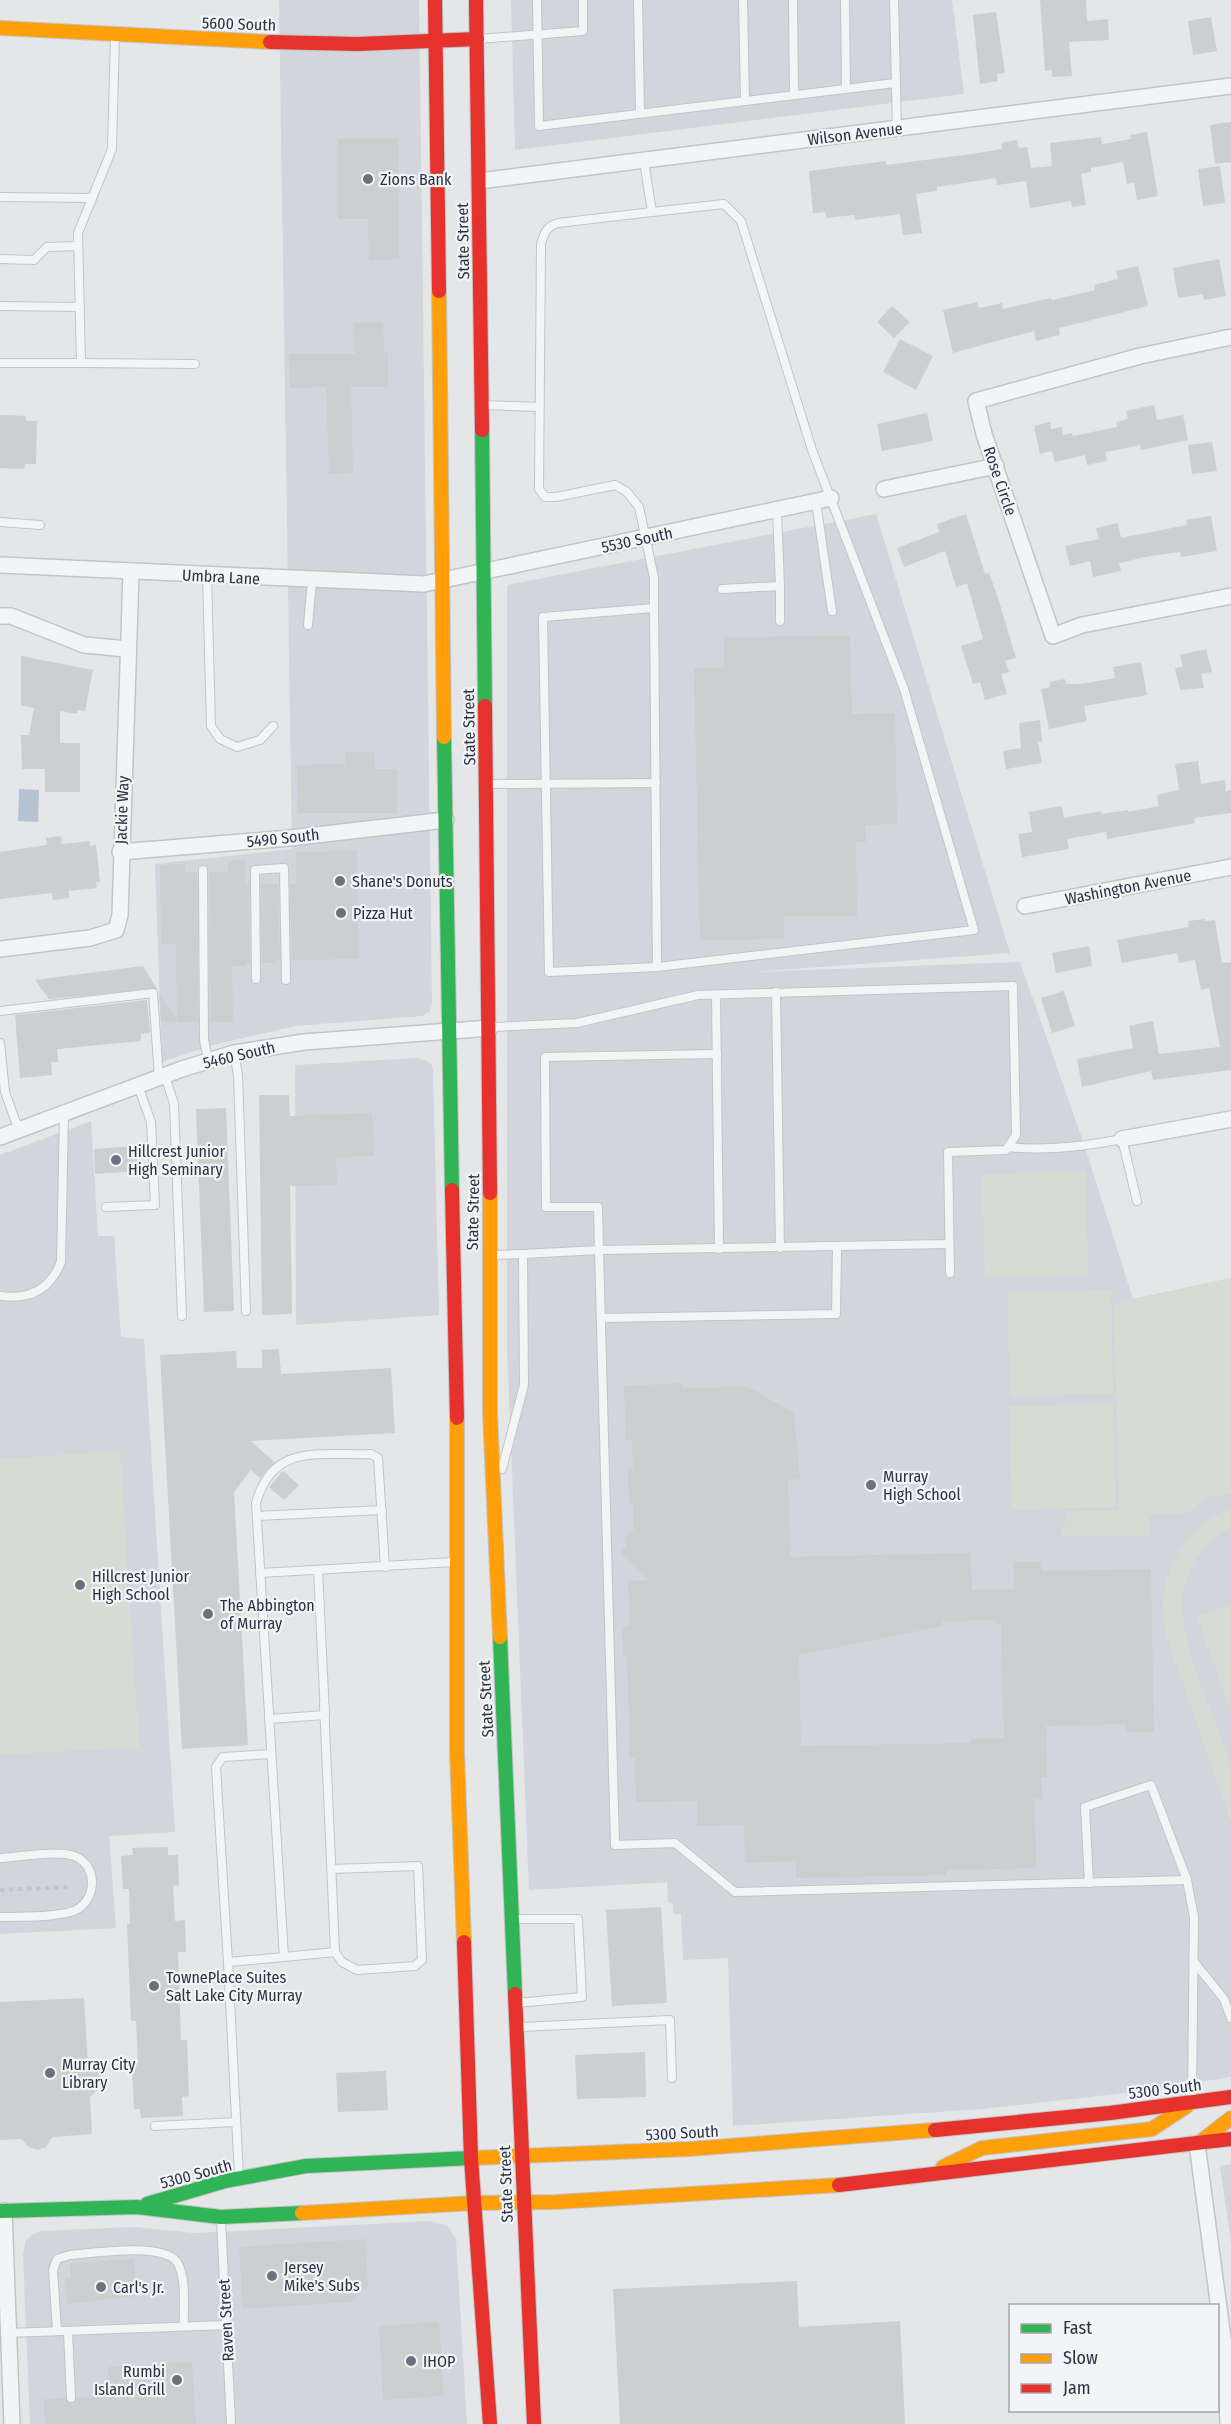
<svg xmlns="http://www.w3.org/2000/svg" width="1231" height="2424" viewBox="0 0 1231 2424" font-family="'Fira Sans Condensed',sans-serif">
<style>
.built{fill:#d2d5db}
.green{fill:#d4dcd4}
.water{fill:#b4c2d2}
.building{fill:#ccced0;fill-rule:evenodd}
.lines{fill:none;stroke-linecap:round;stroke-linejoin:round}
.lane-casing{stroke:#c2c4c6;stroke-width:10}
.street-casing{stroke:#c2c4c6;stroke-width:18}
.fast-casing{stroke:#c2c4c6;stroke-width:16}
.slow-casing{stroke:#c2c4c6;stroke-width:16}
.jam-casing{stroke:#c2c4c6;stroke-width:16}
.path{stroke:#c3c4c8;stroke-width:4;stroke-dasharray:4.5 4.5;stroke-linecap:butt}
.lane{stroke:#f3f4f5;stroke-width:8}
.street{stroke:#f3f4f5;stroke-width:15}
.fast{stroke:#30b455;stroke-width:14}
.slow{stroke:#ff9f0a;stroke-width:14}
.jam{stroke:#e5322d;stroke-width:14}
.poi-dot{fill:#6c727b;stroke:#f2f4f7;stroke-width:2}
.labels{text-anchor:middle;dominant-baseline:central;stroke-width:4.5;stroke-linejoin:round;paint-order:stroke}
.street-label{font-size:16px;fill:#2b3341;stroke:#f2f4f7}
.poi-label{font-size:16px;fill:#2b3341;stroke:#f2f4f7;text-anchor:start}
</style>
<rect width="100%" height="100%" fill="#e4e6e8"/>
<g class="built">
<path d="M279 0H419L432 1004 430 1011 422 1016 295 1026 213 1045 162 1062 155 864 292 849Z"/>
<path d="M511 0H952L964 94 515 150Z"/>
<path d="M876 514 1010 953 752 972 1020 962 1084 1144 1133 1299 1231 1278V2077L1143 2091 982 2109 733 2126 728 1958 683 1960 681 1914H673V1905L668 1902 667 1882 529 1890 507 1347V585Z"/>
<path d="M419 1058 431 1063 433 1071 439 1315 296 1325 295 1065Z"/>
<path d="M91 1121 98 1236H114L121 1337 144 1339 175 1832 109 1836 116 1928 0 1934V1155Z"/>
<path d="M1231 2164V2243L1220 2166Z"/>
<path d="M430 2221 447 2225 456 2239 467 2424H30L23 2254 26 2240 33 2234 42 2231 134 2227 195 2233Z"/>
</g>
<g class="green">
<path d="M1086 1171 1088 1275 985 1277 982 1174Z"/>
<path d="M1231 1278V1494L1207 1497 1187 1513 1149 1515 1150 1535 1061 1537V1527L1066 1522 1067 1511 1119 1510 1114 1305Z"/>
<path d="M1111 1290 1113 1394 1010 1396 1007 1293Z"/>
<path d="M1113 1404 1116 1507 1012 1510 1009 1406Z"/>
<path d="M120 1451 139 1747 0 1755V1459Z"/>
<path d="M1231 1508V1527C1145 1579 1195 1664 1220 1736 1224 1746 1229 1756 1231 1766 1231 1784 1231 1804 1231 1822 1216 1778 1201 1735 1186 1692 1177 1665 1163 1637 1163 1608 1163 1565 1190 1523 1231 1508Z"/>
<path d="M1231 1604V1713L1197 1616Z"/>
</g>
<path class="water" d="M19 789 39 790 38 822 18 821Z"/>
<g class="building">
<path d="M1040 0H1086L1087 21 1108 19 1109 40 1069 42 1072 76 1052 77V70L1045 71Z"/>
<path d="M996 12 1005 73 997 74 998 81 980 84 973 15Z"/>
<path d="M1211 17 1217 51 1193 55 1188 21Z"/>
<path d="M1229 122H1231V162L1215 164 1210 125Z"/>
<path d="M1147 132 1158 196 1137 200 1134 182 1127 184 1123 162 1091 168V172L1081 174 1086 205 1072 207 1071 201 1030 208 1026 181 997 185 996 178 937 187V191L916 194 922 233 903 235 900 214 855 220 854 215 826 218 825 212 813 213 809 171 886 161V165L971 154 1002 149 1001 143 1017 140 1019 148 1027 147 1031 168 1052 166 1050 143 1101 137 1102 144 1131 139 1130 135Z"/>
<path d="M398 138 399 259 369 260 368 219H338V139Z"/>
<path d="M1220 166 1225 203 1203 206 1198 169Z"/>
<path d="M1219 259 1226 296 1204 300 1203 294 1178 298 1173 268Z"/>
<path d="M1138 266 1148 306 1059 328 1060 335 1036 341 1034 331 953 353 943 310 977 302 979 308 1002 303 1003 309 1051 298 1052 300 1095 290 1094 285 1118 279 1116 271Z"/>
<path d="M892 306 910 322 894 338 877 322Z"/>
<path d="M383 322 384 353H388V387H351L353 473 329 474 326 387 290 388 289 354H355L354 323Z"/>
<path d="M900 339 933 356 916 390 883 372Z"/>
<path d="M1154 405 1157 420 1183 415 1188 440 1141 450 1140 445 1105 452 1107 461 1087 465 1085 455 1055 462 1052 451 1040 454 1034 426 1050 422 1051 429 1062 427 1063 435 1072 433 1073 436 1117 427 1116 422 1128 419 1126 411Z"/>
<path d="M927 413 933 441 882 451 877 424Z"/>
<path d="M0 415 26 416V421H37L36 464H25L24 469 0 468Z"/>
<path d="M1212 442 1217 471 1192 474 1188 445Z"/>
<path d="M966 514 985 574 989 573 998 598 1016 658 1005 661 1009 672 1001 674 1007 694 985 700 980 682 973 684 961 646 983 639 967 584 956 587 945 551 904 567 897 548 939 532 937 524Z"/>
<path d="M1211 516 1217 551 1181 557 1180 552 1150 556 1119 563 1121 571 1093 577 1090 561 1070 566 1065 546 1099 539 1096 528 1118 523 1121 538 1187 525 1186 520Z"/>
<path d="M850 636 852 714 895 713 897 824 865 825 866 842H856L857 916H784V939L700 940 694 668H724V637Z"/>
<path d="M1206 649 1212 672 1201 674 1204 688 1180 690 1175 668 1183 666 1180 655Z"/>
<path d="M21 656 93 670 85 711 78 710 77 714 60 711V743H80V792H45V769H22L21 735H29L34 708 21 705Z"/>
<path d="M1141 662 1147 695 1084 706 1087 721 1049 729 1041 689 1050 687 1049 682 1065 679 1066 684H1080L1115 678 1113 667Z"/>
<path d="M1040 720 1042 742H1038L1042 763 1006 769 1003 751 1021 748 1019 723Z"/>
<path d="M345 752H374L375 769H397V813H298L297 765 345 764Z"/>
<path d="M1198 761 1201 784 1225 780 1226 791 1231 790V813L1194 818 1195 823 1107 839 1106 832 1067 839 1069 849 1022 857 1018 834 1032 832 1029 812 1062 806 1064 818 1101 811 1102 814 1128 810V812L1159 806 1157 795 1179 790 1175 764Z"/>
<path d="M61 836 62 844 90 841V846L96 845 100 882H96L97 888 69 891V898L53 900 52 893 0 899V852L47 845 46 838Z"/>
<path d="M357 851 358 959 292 960 290 884H296V852Z"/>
<path d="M245 860V884H249L250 963H246V966H232L233 1022H210L209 872H228V861Z"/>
<path d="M185 864V872H197L198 1022H161L159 992 177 1021 176 944H161L160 865Z"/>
<path d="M261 884H278L280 960H276L277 963H262Z"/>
<path d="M1205 919V921L1215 920 1222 963 1231 962V1070L1153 1080 1151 1071 1082 1087 1077 1059 1133 1048 1129 1026 1153 1021 1159 1054 1220 1047 1209 988 1201 990 1195 960 1179 963 1177 953 1122 963 1117 940 1189 927 1188 921Z"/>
<path d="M1089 946 1092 966 1056 973 1052 953Z"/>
<path d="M143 966 157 989 49 999 35 980Z"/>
<path d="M1064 991 1075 1026 1052 1033 1041 998Z"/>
<path d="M147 1000 150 1033 141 1034V1041L57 1049 58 1062H51L52 1075 20 1078 15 1015Z"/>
<path d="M259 1095H289L290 1116 372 1113 374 1156 336 1157 337 1185 290 1186 292 1314 262 1315Z"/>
<path d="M226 1108 234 1311 204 1312 196 1109Z"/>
<path d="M136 1146 138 1171 95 1174 94 1149Z"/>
<path d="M279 1349 281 1374 391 1368 395 1433 251 1441 274 1462 260 1478 251 1470 234 1492 248 1745 182 1749 160 1355 236 1351 237 1368H262V1350Z"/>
<path d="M683 1383V1388L748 1387 794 1413 800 1479 788 1480 790 1557 971 1553 972 1590 1014 1589V1562H1041L1042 1571 1151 1569 1154 1732H1126L1125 1724 1046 1726 1047 1777H1041L1042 1799H1035L1036 1868 946 1870V1875L796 1878V1861L745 1863 744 1825 697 1826V1801L636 1802 635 1758H630L627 1655H623L622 1626H630L628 1581 649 1580 620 1553 626 1546V1537L634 1529 633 1505H629L628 1469H633L632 1440H626L624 1386ZM996 1620V1624H1001L1004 1738 971 1739V1743L801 1746 799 1655 943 1626 942 1621Z"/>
<path d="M283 1471 299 1485 284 1500 269 1487Z"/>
<path d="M168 1847V1855H178L179 1885 173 1886 175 1921 185 1920 186 1952H178L181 2040H187L189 2096 182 2097 183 2116 141 2118 140 2109H134L132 2064 138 2063 136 2021H131L127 1924H130L129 1889H123L121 1856 133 1855 132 1848Z"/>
<path d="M661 1907 667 2003 612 2006 606 1910Z"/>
<path d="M84 1998 88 2066 98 2071 102 2080 99 2089 90 2097 92 2134 53 2137 46 2147 38 2150 29 2147 21 2139 0 2140V2002Z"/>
<path d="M645 2052 646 2097 577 2099 575 2055Z"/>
<path d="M386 2071 388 2110 338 2112 336 2073Z"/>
<path d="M365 2239 368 2287 351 2302 243 2309 239 2247Z"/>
<path d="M134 2259 136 2296 67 2304 66 2278H71L70 2263Z"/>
<path d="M797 2281 799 2327 900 2321 905 2424H620L613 2289Z"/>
<path d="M439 2322 444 2396 383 2400 379 2326Z"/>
<path d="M192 2362 196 2424H45L44 2399 65 2398 72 2404 77 2398 110 2396 108 2367Z"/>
</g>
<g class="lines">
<defs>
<g id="lane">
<path d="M537 0 539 126 895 83"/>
<path d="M638 0 640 113"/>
<path d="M743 0 745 101"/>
<path d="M793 0 794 95"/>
<path d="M845 0 846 89"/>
<path d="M894 0 897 129"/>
<path d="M478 39 583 31V0"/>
<path d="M644 161 652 212 724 204 741 221 812 450 904 689 974 930 657 967"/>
<path d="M0 197 92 198"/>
<path d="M652 212 558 223C547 226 544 233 541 244L539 489 545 497H556L615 485 627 492 639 507 654 578V608"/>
<path d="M0 259 34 260 47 247 78 246"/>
<path d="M0 306 80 307"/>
<path d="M0 363H81L78 233 112 149 115 36"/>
<path d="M81 363 195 364"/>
<path d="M484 405 539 407"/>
<path d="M816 502 832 611"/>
<path d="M0 522 40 525"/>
<path d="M207 576 211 726 220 739 237 747 260 740 273 726"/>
<path d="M780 586V621"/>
<path d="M722 589 780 586 777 510"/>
<path d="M654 608 657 967 549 972 543 617Z"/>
<path d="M308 625 312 581"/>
<path d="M489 784 656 783"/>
<path d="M203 870 204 1040 208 1060"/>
<path d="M256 979 255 870 284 868 286 980"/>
<path d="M776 992 780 1248"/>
<path d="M716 995 719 1249"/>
<path d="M0 1011 153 993 159 1078"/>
<path d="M494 1027 577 1023 698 995 1013 986 1016 1135 1006 1150 948 1152 950 1273"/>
<path d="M0 1043 5 1092 19 1131"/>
<path d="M234 1053 238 1075 246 1311"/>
<path d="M717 1054 545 1057 546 1207H598L599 1250 949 1244"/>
<path d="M165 1076 174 1104 182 1316"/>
<path d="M1008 1147C1047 1151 1083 1147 1122 1139L1137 1201"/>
<path d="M106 1207 155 1205 151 1122 138 1086"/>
<path d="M492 1255 523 1254"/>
<path d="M0 1296C29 1300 50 1290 61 1262L64 1114"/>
<path d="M601 1318 836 1314 837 1247"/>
<path d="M502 1469 524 1385 523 1254 599 1250 615 1845 675 1843 735 1892 1187 1880 1194 1917 1192 2098"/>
<path d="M257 1516 382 1510"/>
<path d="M260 1573 454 1562"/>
<path d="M269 1719 325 1715 318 1570"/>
<path d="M271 1754 223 1757 216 1767 228 1962 284 1957 256 1503C273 1442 320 1456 371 1454L378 1458 385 1567"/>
<path d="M0 1858C19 1857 58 1850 74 1856 101 1866 96 1906 70 1912 48 1918 22 1916 0 1917"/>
<path d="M332 1869 418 1866 422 1960 415 1966 357 1970 342 1962 335 1952"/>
<path d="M1089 1883 1085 1807 1151 1785 1187 1880"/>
<path d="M514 1919H578L582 1997 517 2003"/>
<path d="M284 1957 335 1952 324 1704"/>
<path d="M228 1962 239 2176"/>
<path d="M1194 1962 1224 1999 1231 2018"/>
<path d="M521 2027 670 2020 672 2078"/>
<path d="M155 2126 236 2122"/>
<path d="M221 2219 231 2424"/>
<path d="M57 2331 53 2270 57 2259 70 2255C93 2253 163 2242 177 2262 187 2278 183 2308 184 2326"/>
<path d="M68 2331 71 2398"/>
<path d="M8 2333 227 2325"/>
</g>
<g id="street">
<path d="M479 181 1231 86"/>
<path d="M1231 337 1140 356 976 401 984 434 1053 636 1082 625 1231 596"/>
<path d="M884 489 996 466"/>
<path d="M0 565 424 584 831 498"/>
<path d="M0 616H11L84 645 127 649"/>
<path d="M120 852 290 838 446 820"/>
<path d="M1025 906 1231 867"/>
<path d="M0 949 90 938 116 930 120 915 131 573"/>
<path d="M0 1137 182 1069 234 1053 304 1042 490 1028"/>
<path d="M1122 1139 1231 1119"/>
<path d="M1197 2144 1225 2353 1228 2424"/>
<path d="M4 2211 12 2424"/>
</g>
<g id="fast">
<path d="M482 430 485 706"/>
<path d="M444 737 452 1190"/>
<path d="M500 1637 515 1994"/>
<path d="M147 2204 225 2181 306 2166 471 2158"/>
<path d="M0 2211 137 2207 221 2217 302 2213"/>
</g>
<g id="slow">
<path d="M0 28 270 42"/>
<path d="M439 291 444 737"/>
<path d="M490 1193V1413L500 1637"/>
<path d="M457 1418V1752L464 1942"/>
<path d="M1200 2142 1231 2118"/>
<path d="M471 2158 689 2149 935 2130"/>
<path d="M943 2167 982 2148 1152 2129 1187 2106"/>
<path d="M474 2203 556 2202 839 2185"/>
<path d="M302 2213 474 2203"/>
</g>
<g id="jam">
<path d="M435 0 439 291"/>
<path d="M476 0 482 430"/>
<path d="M270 42 358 44 477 39"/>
<path d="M485 706 490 1193"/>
<path d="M452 1190 457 1418"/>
<path d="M464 1942 471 2158 490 2424"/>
<path d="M515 1994 534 2424"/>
<path d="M935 2130 1110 2113 1231 2097"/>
<path d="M839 2185 1231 2139"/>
</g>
</defs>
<use href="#lane" class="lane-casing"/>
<use href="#street" class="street-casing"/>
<use href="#fast" class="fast-casing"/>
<use href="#slow" class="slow-casing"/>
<use href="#jam" class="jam-casing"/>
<path class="path" d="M0 1890 68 1887"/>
<use href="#lane" class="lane"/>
<use href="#street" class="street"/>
<use href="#fast" class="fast"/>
<use href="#slow" class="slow"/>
<use href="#jam" class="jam"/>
</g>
<g class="poi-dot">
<circle cx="368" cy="179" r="6"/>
<circle cx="340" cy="881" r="6"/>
<circle cx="341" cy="913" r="6"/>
<circle cx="116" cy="1160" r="6"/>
<circle cx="871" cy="1485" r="6"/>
<circle cx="80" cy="1585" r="6"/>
<circle cx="208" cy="1614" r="6"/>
<circle cx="154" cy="1986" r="6"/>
<circle cx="50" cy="2073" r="6"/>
<circle cx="272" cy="2276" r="6"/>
<circle cx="101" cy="2287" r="6"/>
<circle cx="411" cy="2361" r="6"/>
<circle cx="177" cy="2380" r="6"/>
</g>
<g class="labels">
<g class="street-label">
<text transform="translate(239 24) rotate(2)">5600 South</text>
<text transform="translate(855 134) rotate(-7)">Wilson Avenue</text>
<text transform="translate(463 241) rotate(-91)">State Street</text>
<text transform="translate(1000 481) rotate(71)">Rose Circle</text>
<text transform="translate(637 540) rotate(-12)">5530 South</text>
<text transform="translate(221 577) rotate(3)">Umbra Lane</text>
<text transform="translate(469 727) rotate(-91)">State Street</text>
<text transform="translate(122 810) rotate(-88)">Jackie Way</text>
<text transform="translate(283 838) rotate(-6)">5490 South</text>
<text transform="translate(1128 887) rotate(-11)">Washington Avenue</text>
<text transform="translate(239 1055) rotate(-13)">5460 South</text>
<text transform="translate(473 1212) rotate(-89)">State Street</text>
<text transform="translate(486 1699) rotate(-93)">State Street</text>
<text transform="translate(1165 2089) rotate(-7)">5300 South</text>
<text transform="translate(682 2133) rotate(-3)">5300 South</text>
<text transform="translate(196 2174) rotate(-15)">5300 South</text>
<text transform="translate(506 2184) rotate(-92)">State Street</text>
<text transform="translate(226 2320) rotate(-93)">Raven Street</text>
</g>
<g class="poi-label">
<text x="380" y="179">Zions Bank</text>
<text x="352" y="881">Shane's Donuts</text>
<text x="353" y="913">Pizza Hut</text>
<text x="128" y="1151">Hillcrest Junior<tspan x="128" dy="18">High Seminary</tspan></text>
<text x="883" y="1476">Murray<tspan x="883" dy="18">High School</tspan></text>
<text x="92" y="1576">Hillcrest Junior<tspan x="92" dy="18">High School</tspan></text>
<text x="220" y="1605">The Abbington<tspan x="220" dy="18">of Murray</tspan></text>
<text x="166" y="1977">TownePlace Suites<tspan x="166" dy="18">Salt Lake City Murray</tspan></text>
<text x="62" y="2064">Murray City<tspan x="62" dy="18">Library</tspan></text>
<text x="284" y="2267">Jersey<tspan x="284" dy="18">Mike's Subs</tspan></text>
<text x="113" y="2287">Carl's Jr.</text>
<text x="423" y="2361">IHOP</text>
<text x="165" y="2371" text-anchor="end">Rumbi<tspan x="165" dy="18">Island Grill</tspan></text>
</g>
</g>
<rect x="1009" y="2304" width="210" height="108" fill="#f2f4f7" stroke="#a2a7ae" stroke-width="1.5"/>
<rect x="1021" y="2324" width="30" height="9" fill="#30b455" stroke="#a2a7ae" stroke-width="1.5"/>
<text x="1063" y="2334" font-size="18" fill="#2b3341">Fast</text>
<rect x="1021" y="2354" width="30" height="9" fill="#ff9f0a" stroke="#a2a7ae" stroke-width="1.5"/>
<text x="1063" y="2364" font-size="18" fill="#2b3341">Slow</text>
<rect x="1021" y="2384" width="30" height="9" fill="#e5322d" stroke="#a2a7ae" stroke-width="1.5"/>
<text x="1063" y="2394" font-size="18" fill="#2b3341">Jam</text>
</svg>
